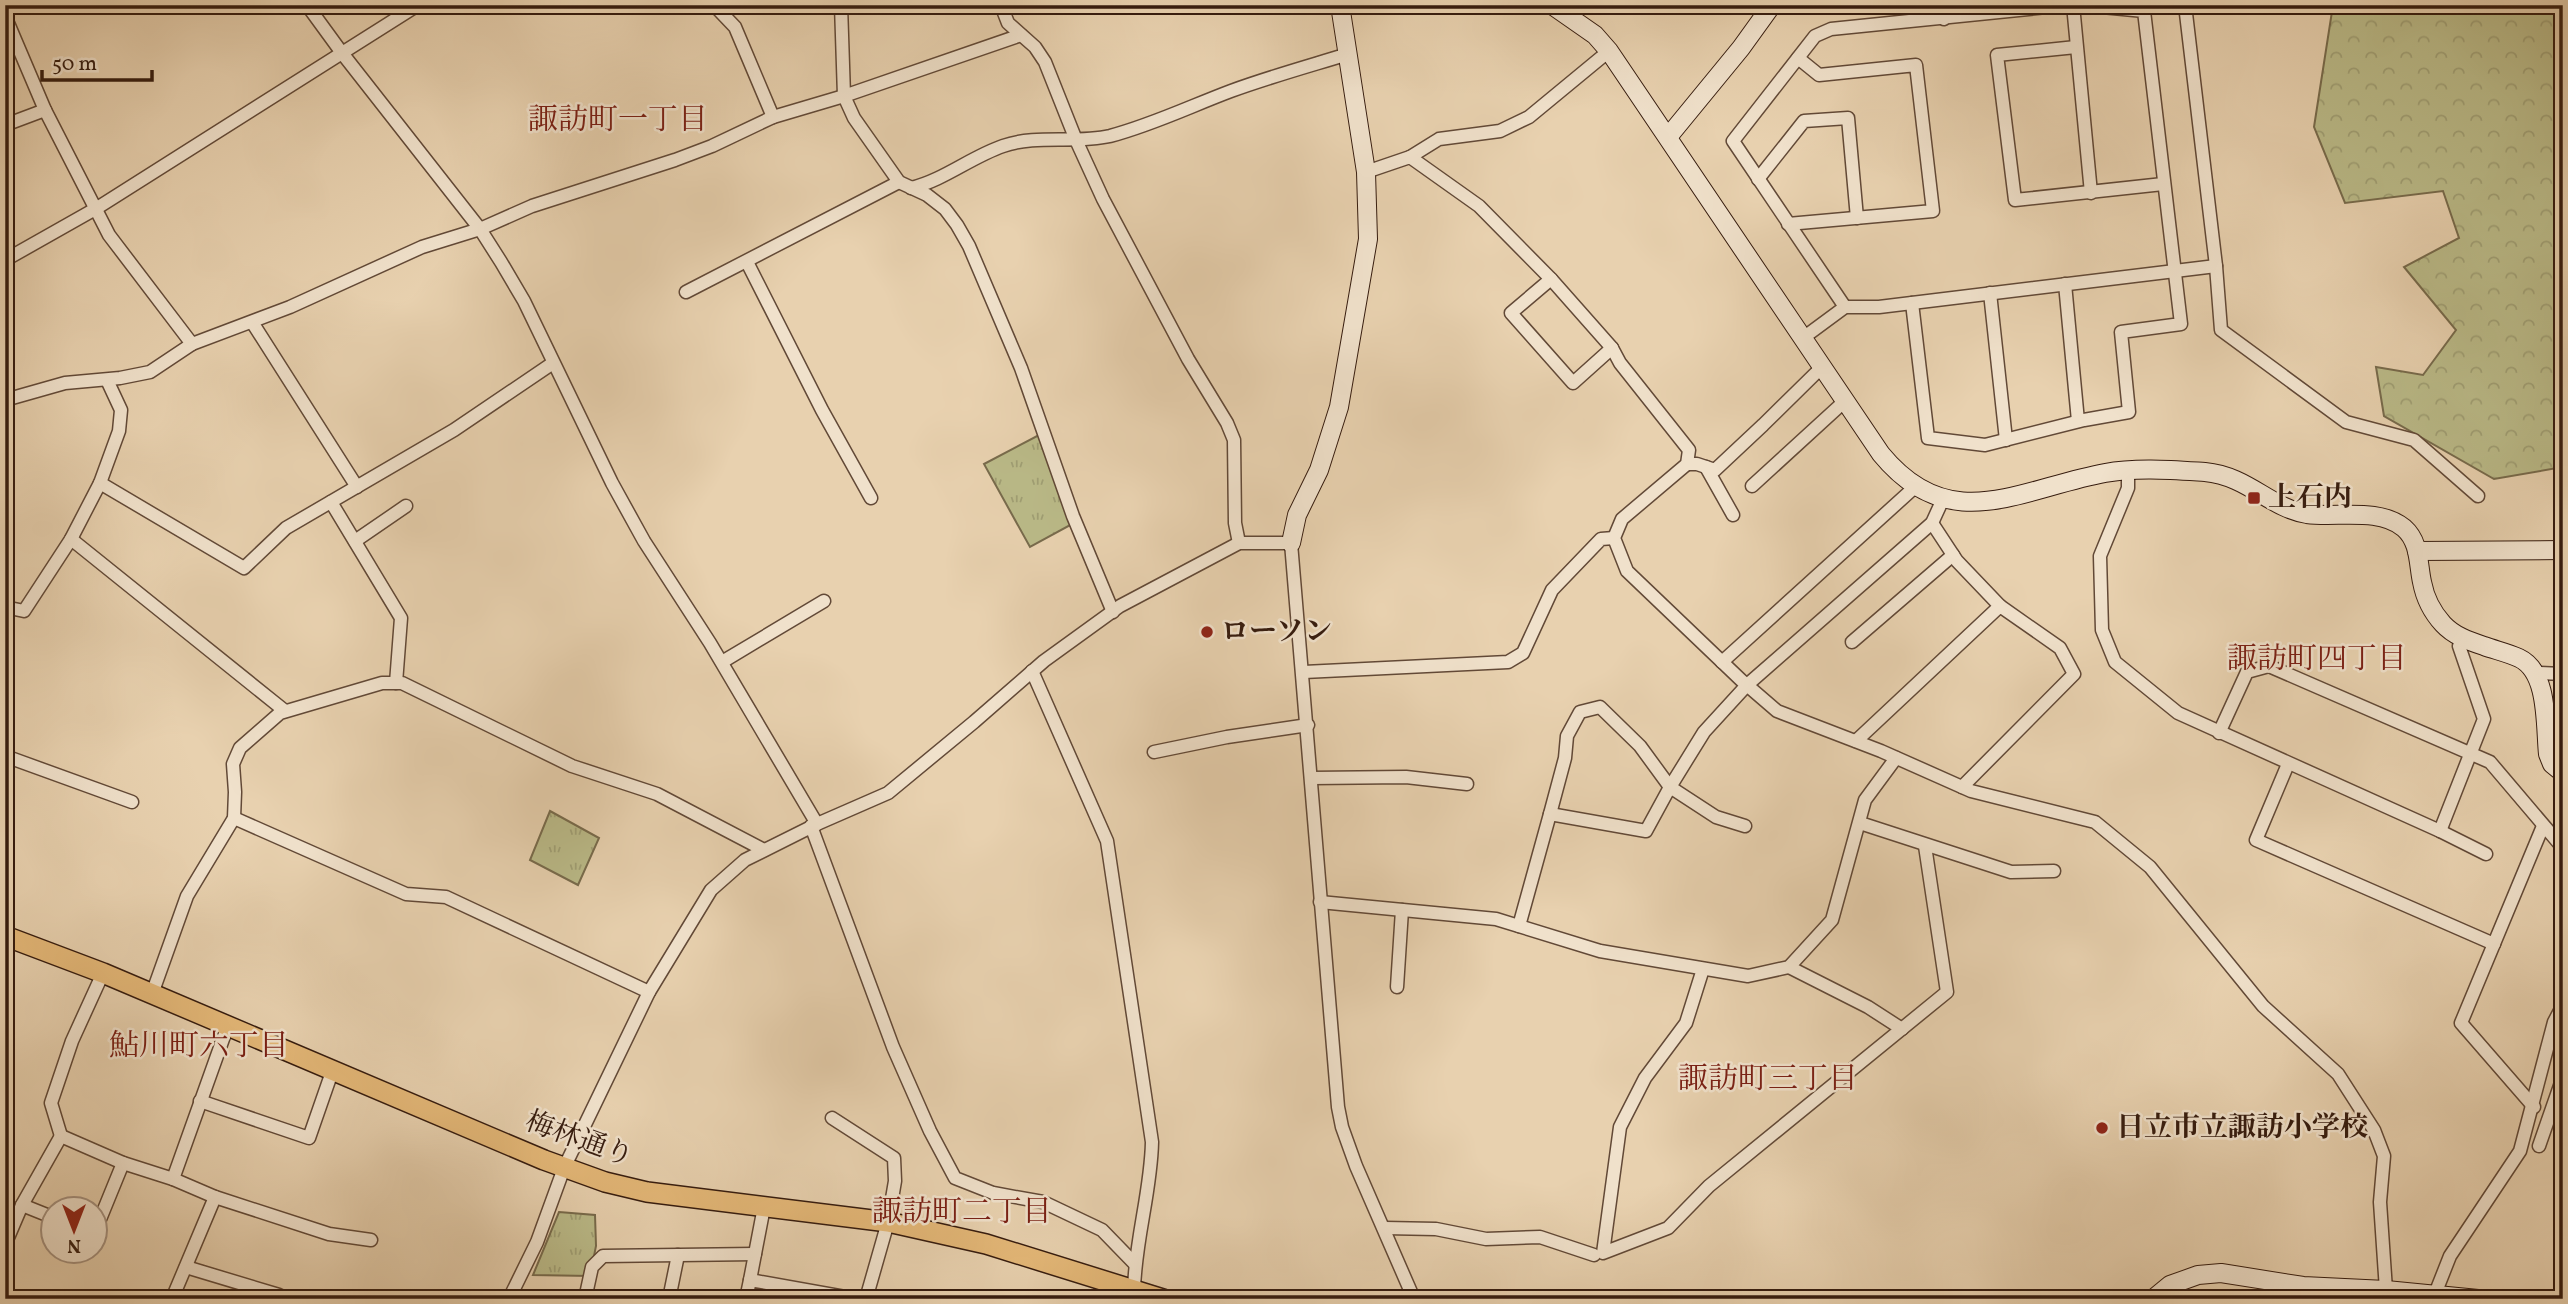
<svg xmlns="http://www.w3.org/2000/svg" width="2568" height="1304" viewBox="0 0 2568 1304" font-family="Vollkorn,'Noto Serif JP',serif">
<style>
.forest{fill:url(#forest-crowns);stroke:#786b4c;stroke-width:2}
.park{fill:url(#park-tufts);stroke:#786b4c;stroke-width:2}
.lines{fill:none;stroke-linecap:round;stroke-linejoin:round}
.street-casing{stroke:#624937;stroke-width:15}
.secondary-casing{stroke:#361c0f;stroke-width:20}
.primary-casing{stroke:#361c0f;stroke-width:22}
.street{stroke:#f0e1cb;stroke-width:12}
.secondary{stroke:#f0e1cb;stroke-width:18}
.primary{stroke:#e4b878;stroke-width:19}
.poi-dot{fill:#8f2418;stroke:#f0e1cb;stroke-width:2.5}
.labels{text-anchor:middle;dominant-baseline:central;stroke-width:5;stroke-linejoin:round;paint-order:stroke}
.poi-label{font-size:28px;font-weight:bold;fill:#361c0f;stroke:#f0e1cb;text-anchor:start}
.street-label{font-size:28px;fill:#361c0f;stroke:#f0e1cb}
.neighbourhood-label{font-size:30px;fill:#7a1f14;stroke:#f0e1cb}
</style>
<defs>
<pattern id="forest-crowns" width="20" height="18" patternUnits="userSpaceOnUse" patternTransform="scale(1.75)"><rect width="20" height="18" fill="#baba88"/><path d="M2 6a3 3 0 1 1 6 0M12 15a3 3 0 1 1 6 0" fill="none" stroke="#a09f74"/></pattern>
<pattern id="park-tufts" width="24" height="20" patternUnits="userSpaceOnUse" patternTransform="scale(1.75)"><rect width="24" height="20" fill="#baba88"/><path d="M3 7l-1-3M5 7V3M7 7l1-3M15 17l-1-3M17 17v-4M19 17l1-3" fill="none" stroke="#a09f74"/></pattern>
</defs>
<rect width="100%" height="100%" fill="#e8d1af"/>
<filter id="stains"><feTurbulence type="fractalNoise" baseFrequency=".00286" numOctaves="4"/><feColorMatrix values="0 0 0 0 .2 0 0 0 0 .09 0 0 0 0 .02 0 0 0 .5 -.17"/></filter>
<radialGradient id="worn" r=".72"><stop offset=".6" stop-color="#630" stop-opacity="0"/><stop offset="1" stop-color="#630" stop-opacity=".3"/></radialGradient>
<g class="forest">
<path d="M2333 5H2563V467L2494 479 2384 416 2376 367 2423 375 2456 330 2404 267 2459 238 2443 191 2345 203 2314 127Z"/>
<path d="M2189 1294 2275 1299H2183Z"/>
</g>
<g class="park">
<path d="M1041 434 1074 523 1030 547 984 464Z"/>
<path d="M550 811 599 838 578 885 530 860Z"/>
<path d="M559 1212 595 1215 596 1246 590 1276 533 1275Z"/>
</g>
<g class="lines">
<defs>
<g id="street">
<path d="M307 5 342 53 480 229 501 262 524 301 612 483 644 541 710 643 817 824"/>
<path d="M714 5 735 27 773 117"/>
<path d="M841 5 844 96 854 118 899 182 927 195 945 209 957 225 969 246 1021 368 1073 516 1113 612"/>
<path d="M1001 5 1008 23 1035 47 1045 62 1076 140 1103 199 1188 359 1227 423 1234 440 1235 523 1239 543"/>
<path d="M1942 5 1944 19"/>
<path d="M2073 5 2091 193"/>
<path d="M2185 5 2216 266 2221 330 2346 422 2414 440 2478 496"/>
<path d="M5 16 45 110 109 235 192 344"/>
<path d="M2076 47 1997 55 2015 200 2163 184"/>
<path d="M5 125 45 110"/>
<path d="M1410 157 1439 139 1500 131 1529 117 1609 51"/>
<path d="M1366 172 1410 157 1479 206 1551 279 1612 348 1620 363 1689 450 1687 464 1622 519 1614 538 1627 571 1741 680 1777 711 1881 751 1971 791 2095 822 2150 867 2263 1006 2338 1074 2374 1130 2384 1156 2380 1202 2386 1290"/>
<path d="M1758 179 1804 121 1848 118 1857 218"/>
<path d="M911 188C944 180 971 157 1003 146 1037 134 1075 144 1110 136 1152 125 1191 106 1231 91 1269 77 1309 66 1348 54"/>
<path d="M1788 224 1933 211 1916 65 1819 75 1798 58"/>
<path d="M5 260 97 208 418 5"/>
<path d="M747 262 822 410 871 498"/>
<path d="M1551 279 1511 313 1573 383 1612 348"/>
<path d="M2065 284 2078 421"/>
<path d="M686 292 899 182"/>
<path d="M1990 293 2006 440"/>
<path d="M1912 303 1928 438 1985 445 2084 420 2129 412 2121 332 2181 324 2144 11 2081 5"/>
<path d="M1845 307 1733 141 1815 36 1831 29 2067 5"/>
<path d="M252 322 357 487"/>
<path d="M1803 338 1845 307H1879L2216 266"/>
<path d="M5 400 65 383 120 378 150 372 192 344 290 307 422 247 480 229 532 206 675 160 712 146 773 117 844 96 1021 35"/>
<path d="M1687 464H1697L1715 470 1763 425 1823 366"/>
<path d="M1706 467 1733 515"/>
<path d="M2128 471V488L2100 556 2102 630 2115 662 2178 713 2440 831 2486 854"/>
<path d="M100 483 244 568 286 528 454 430 553 363"/>
<path d="M1752 486 1846 400"/>
<path d="M331 502 401 618 396 683"/>
<path d="M1932 523 1957 561 2000 606"/>
<path d="M71 539 285 711"/>
<path d="M355 541 406 506"/>
<path d="M5 607 24 611 71 539 100 483 119 431 121 410 107 380"/>
<path d="M1852 642 1953 555"/>
<path d="M722 662 824 601"/>
<path d="M1722 662 1916 486"/>
<path d="M1032 671 1107 841 1152 1142C1151 1192 1135 1240 1134 1290"/>
<path d="M1304 672 1508 662 1523 653 1552 590 1601 539 1614 538"/>
<path d="M2537 673 2563 674"/>
<path d="M2219 733 2247 672 2269 666 2490 762 2563 848"/>
<path d="M1856 741 2000 606 2060 648 2074 674 1962 787"/>
<path d="M1154 752 1227 737 1308 725"/>
<path d="M5 756 132 802"/>
<path d="M2288 764 2256 840 2494 944"/>
<path d="M1312 778 1406 777 1467 784"/>
<path d="M1550 814 1565 758 1567 736 1580 712 1600 707 1640 746 1670 787 1716 817 1745 826"/>
<path d="M234 818 406 894 446 897 649 992"/>
<path d="M1860 823 2011 872 2054 871"/>
<path d="M811 826 893 1047 930 1131 955 1178 993 1193 1043 1202 1102 1230 1135 1264"/>
<path d="M2440 831 2484 719 2459 646 2462 639"/>
<path d="M1320 902 1496 919 1600 951 1748 976 1789 967 1832 920 1865 800 1896 758"/>
<path d="M1519 926 1550 814 1646 831 1670 787 1704 732 1747 685 1932 523 1943 499"/>
<path d="M1789 967 1868 1007 1902 1029"/>
<path d="M1703 969 1686 1023 1645 1078 1620 1127 1603 1253 1668 1228 1709 1186 1947 992 1925 846"/>
<path d="M1397 987 1402 910"/>
<path d="M152 994 187 896 234 818 235 792 233 764 240 748 280 713 382 683H402L572 766 657 794 764 850"/>
<path d="M228 1025 173 1179 215 1197 329 1234 371 1240"/>
<path d="M200 1101 309 1138 333 1069"/>
<path d="M2534 1107 2461 1023 2543 826"/>
<path d="M832 1118 894 1158 895 1181 888 1222 866 1299"/>
<path d="M61 1136 51 1103 72 1041 103 973"/>
<path d="M2539 1146 2563 1077"/>
<path d="M22 1205 52 1217"/>
<path d="M1385 1228 1436 1229 1486 1239 1540 1237 1594 1255"/>
<path d="M94 1234 123 1163"/>
<path d="M5 1239 7 1240 22 1205 61 1136 123 1163 173 1179"/>
<path d="M186 1267 279 1295 278 1299"/>
<path d="M750 1280 764 1207"/>
<path d="M2435 1294 2450 1256 2520 1151 2554 1022 2563 1005"/>
<path d="M172 1299 215 1197"/>
<path d="M509 1299 537 1242 564 1168 649 992 711 890 745 860 817 824 888 793 974 722 1044 661 1120 606 1239 543H1291L1338 1107 1342 1127 1356 1166 1414 1299"/>
<path d="M585 1299 592 1267 603 1256 755 1254"/>
<path d="M669 1299 678 1255"/>
<path d="M746 1299 750 1280 856 1299"/>
</g>
<g id="secondary">
<path d="M1552 5 1595 35 1609 51 1881 454C1950 538 2019 489 2105 473 2136 467 2173 470 2205 472 2248 476 2270 508 2307 514 2337 518 2379 507 2404 528 2420 542 2418 564 2422 582 2425 598 2432 612 2443 624 2454 636 2469 641 2484 646 2495 650 2508 653 2519 658 2549 672 2545 726 2548 754L2552 764 2563 773"/>
<path d="M1668 137 1741 48 1772 5"/>
<path d="M1291 543 1297 515 1319 470 1339 407 1368 239 1366 172 1340 5"/>
<path d="M2417 551 2563 550"/>
<path d="M2153 1299 2170 1285 2198 1275 2221 1273 2303 1286 2386 1290 2478 1299"/>
</g>
<path id="primary" d="M5 936 103 973 544 1160 605 1182 647 1192 888 1222 986 1244 1163 1299"/>
</defs>
<use href="#street" class="street-casing"/>
<use href="#secondary" class="secondary-casing"/>
<use href="#primary" class="primary-casing"/>
<use href="#street" class="street"/>
<use href="#secondary" class="secondary"/>
<use href="#primary" class="primary"/>
</g>
<g class="poi-dot">
<rect x="2247" y="491" width="14" height="14" rx="3.5"/>
<circle cx="1207" cy="632" r="7"/>
<circle cx="2102" cy="1128" r="7"/>
</g>
<g class="labels">
<g class="poi-label">
<text x="2268" y="498">上石内</text>
<text x="1221" y="632">ローソン</text>
<text x="2116" y="1128">日立市立諏訪小学校</text>
</g>
<g class="street-label">
<text transform="translate(579 1140) rotate(20)">梅林通り</text>
</g>
<g class="neighbourhood-label">
<text x="618" y="121">諏訪町一丁目</text>
<text x="2317" y="660">諏訪町四丁目</text>
<text x="199" y="1047">鮎川町六丁目</text>
<text x="1768" y="1080">諏訪町三丁目</text>
<text x="962" y="1213">諏訪町二丁目</text>
</g>
</g>
<rect width="2568" height="1304" fill="none" stroke="#e8d1af" stroke-width="28"/>
<rect x="7" y="7" width="2554" height="1290" fill="none" stroke="#361c0f" stroke-width="3.5"/>
<rect x="14" y="14" width="2540" height="1276" fill="none" stroke="#361c0f" stroke-width="2"/>
<g transform="translate(74 1230) rotate(180)"><circle r="33" fill="#f0e1cb" stroke="#a69280" stroke-width="2"/>
<path d="M0-5L12 26L0 18L-12 26Z" fill="#8f2418"/>
<text y="-10" font-size="19" font-weight="bold" text-anchor="middle" fill="#361c0f">N</text>
</g>
<path d="M42 70v10h110v-10" fill="none" stroke="#361c0f" stroke-width="3.5"/>
<text x="52" y="70" font-size="21" fill="#361c0f" stroke="#f0e1cb" stroke-width="5" paint-order="stroke">50 m</text>
<rect width="100%" height="100%" filter="url(#stains)"/>
<rect width="100%" height="100%" fill="url(#worn)"/>
</svg>
